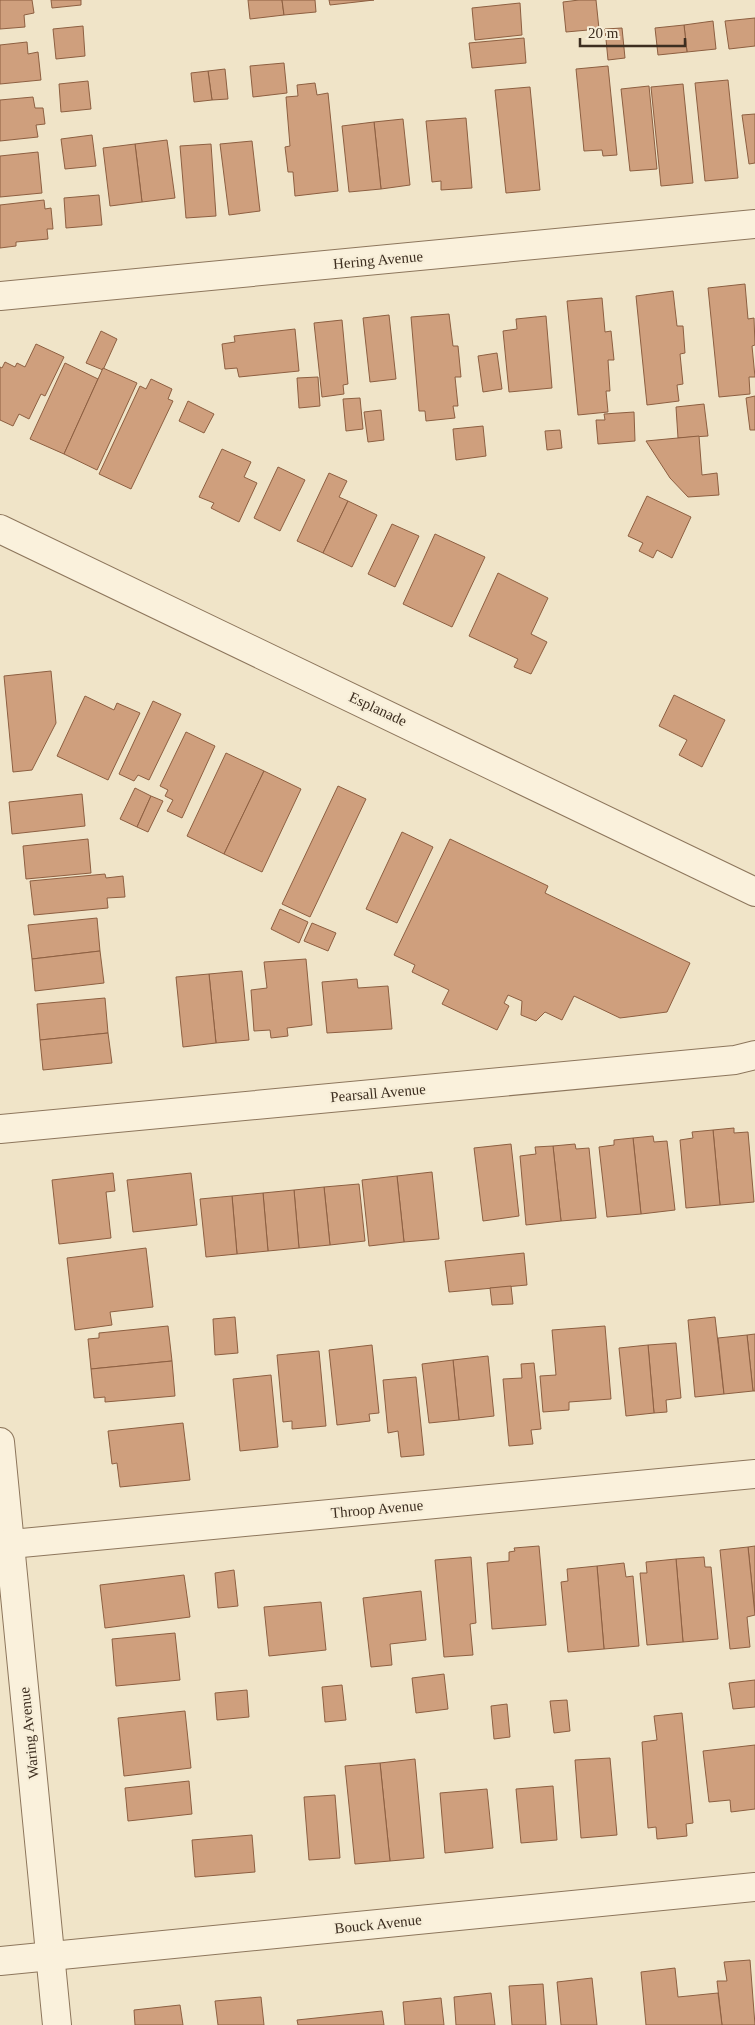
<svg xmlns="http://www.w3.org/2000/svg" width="755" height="2025" viewBox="0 0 755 2025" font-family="'Times New Roman',serif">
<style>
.building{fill:#cf9f7d;stroke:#8d5f41}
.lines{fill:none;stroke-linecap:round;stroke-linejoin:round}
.minor-casing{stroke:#8d765c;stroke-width:30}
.minor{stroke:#faf1dc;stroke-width:28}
.labels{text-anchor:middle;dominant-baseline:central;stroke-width:4.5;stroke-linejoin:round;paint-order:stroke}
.street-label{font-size:15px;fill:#3d2e20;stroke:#f7eed8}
</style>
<rect width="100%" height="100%" fill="#f0e4c8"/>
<g class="building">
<path d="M0 0H32L34 13 24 15 25 27 0 29Z"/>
<path d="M51 0H81V5L52 8Z"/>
<path d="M248 0H282L284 15 250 19Z"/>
<path d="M282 0H315L316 12 284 15Z"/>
<path d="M329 0H374L330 5Z"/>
<path d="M579 0H596L599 29 566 32 563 2Z"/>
<path d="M520 3 522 35 475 40 472 8Z"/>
<path d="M755 18V46L729 49 725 21Z"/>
<path d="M713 21 716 49 687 52 684 25Z"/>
<path d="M684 25 687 52 658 55 655 28Z"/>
<path d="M83 26 85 56 56 59 53 29Z"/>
<path d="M622 28 625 58 608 60 605 29Z"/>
<path d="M524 38 526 63 472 68 469 43Z"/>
<path d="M27 42 28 54 38 52 41 80 0 84V45Z"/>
<path d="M284 63 287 93 253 97 250 66Z"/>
<path d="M608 66 617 155 603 156 602 150 584 151 576 69Z"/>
<path d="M225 69 228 99 212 100 208 71Z"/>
<path d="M208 71 212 100 194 102 191 73Z"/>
<path d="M728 80 738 178 705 181 695 83Z"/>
<path d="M88 81 91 109 61 112 59 84Z"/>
<path d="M315 83 317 95 328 93 338 191 295 196 293 172H288L285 147 290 146 286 97 298 96 297 85Z"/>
<path d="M683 84 693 183 661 186 651 87Z"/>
<path d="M649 86 657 169 630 171 621 89Z"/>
<path d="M530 87 540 190 506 193 495 90Z"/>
<path d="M33 97 35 108H43L45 124 36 125 38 137 0 141V100Z"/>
<path d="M755 114V163L749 164 742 115Z"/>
<path d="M466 118 472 188 441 190V181L432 182 426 121Z"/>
<path d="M403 119 410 185 381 189 374 122Z"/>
<path d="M374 122 381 189 349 192 342 126Z"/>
<path d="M92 135 96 166 65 169 61 139Z"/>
<path d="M167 140 175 198 142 202 135 144Z"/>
<path d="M252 141 260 211 229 215 220 144Z"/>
<path d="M135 144 142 202 110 206 103 148Z"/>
<path d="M211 144 216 216 186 218 180 146Z"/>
<path d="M38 152 42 193 0 197V156Z"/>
<path d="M99 195 102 225 66 228 64 198Z"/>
<path d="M44 200 45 209 51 208 53 229H47L48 239 16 242V246L0 248V205Z"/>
<path d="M745 284 748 319 754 318 755 345 752 346 755 377H749L750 394 719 397 708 288Z"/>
<path d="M673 291 677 326H683L685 353 680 354 683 384 677 385 679 401 647 405 636 296Z"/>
<path d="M602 298 605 332 611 331 614 360H608L610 391H606L608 412 578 415 567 301Z"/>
<path d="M449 314 453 346H458L461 377H455L458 406H453L455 418 426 421 425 411H419L411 317Z"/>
<path d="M389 315 396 379 370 382 363 318Z"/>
<path d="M546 316 552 388 509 392 503 331 517 329 516 319Z"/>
<path d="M342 320 348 384 343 385 344 394 322 397 314 323Z"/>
<path d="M295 329 299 371 239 377 237 368 225 369 222 344 235 342 234 336Z"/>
<path d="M101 331 117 339 103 370 86 363Z"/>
<path d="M36 344 64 357 45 396 41 394 29 419 19 414 13 426 0 420V367L2 368 5 362 15 367 17 363 25 367Z"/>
<path d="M497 353 502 389 483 392 478 356Z"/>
<path d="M65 363 98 379 64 454 30 439Z"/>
<path d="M103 368 137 383 97 470 64 454Z"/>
<path d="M318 377 320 406 299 408 297 378Z"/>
<path d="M151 379 172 389 168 399 173 401 131 489 99 474 140 386 146 389Z"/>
<path d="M755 396V430H750L746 398Z"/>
<path d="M360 398 363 429 346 431 343 399Z"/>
<path d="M188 401 214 414 204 433 179 421Z"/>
<path d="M704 404 708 436 678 438 676 407Z"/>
<path d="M381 410 384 440 368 442 364 412Z"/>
<path d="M634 412 635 441 598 444 596 420H605L604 414Z"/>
<path d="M483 426 486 456 456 460 453 429Z"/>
<path d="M560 430 562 448 547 450 545 431Z"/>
<path d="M699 436 702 475 717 473 719 495 688 497 670 478 646 441Z"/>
<path d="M222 449 251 462 244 477 257 483 239 522 211 508 214 503 199 497Z"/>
<path d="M278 467 305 480 280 531 254 518Z"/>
<path d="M329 473 347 481 339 497 348 501 323 553 297 541Z"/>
<path d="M647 496 691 517 672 558 657 550 653 558 639 551 643 543 628 536Z"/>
<path d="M348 501 377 515 352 567 323 553Z"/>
<path d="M392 524 419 536 395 587 368 574Z"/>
<path d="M435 534 485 557 452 627 403 604Z"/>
<path d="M498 573 548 598 531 634 547 642 531 674 514 667 518 659 469 636Z"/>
<path d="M51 671 56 723 32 770 13 772 4 676Z"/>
<path d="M674 695 725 720 702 767 679 755 687 740 659 726Z"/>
<path d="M85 696 114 710 117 703 140 713 108 780 57 756Z"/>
<path d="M153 701 181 714 149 780 138 775 134 781 119 774Z"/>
<path d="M186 732 215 746 182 818 167 811 173 800 165 796 168 790 160 786Z"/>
<path d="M226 753 264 771 224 854 187 836Z"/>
<path d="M264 771 301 789 262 872 224 854Z"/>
<path d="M338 786 366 799 310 917 282 904Z"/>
<path d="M135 788 151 796 137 827 120 819Z"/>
<path d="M82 794 85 826 12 834 9 802Z"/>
<path d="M151 796 163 801 148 832 137 827Z"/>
<path d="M402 832 433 847 397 923 366 909Z"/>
<path d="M88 839 91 873 26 879 23 846Z"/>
<path d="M450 839 548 886 545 893 690 963 667 1012 620 1018 574 996 562 1020 545 1012 536 1021 521 1015 522 1001 508 995 504 1003 509 1006 497 1030 442 1004 449 990 412 972 415 965 394 955Z"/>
<path d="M105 874 106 878 123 876 125 897 107 898 108 908 34 915 30 881Z"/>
<path d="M280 909 308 922 299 943 271 929Z"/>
<path d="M97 918 100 951 32 959 28 925Z"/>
<path d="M312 923 336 933 328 951 304 941Z"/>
<path d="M100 951 104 983 35 991 32 959Z"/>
<path d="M306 959 312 1025 287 1028 288 1036 271 1038 270 1030 254 1031 251 990 267 988 264 962Z"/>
<path d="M242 971 249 1040 216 1043 209 974Z"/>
<path d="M209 974 216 1043 183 1047 176 977Z"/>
<path d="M357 979 358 988 388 986 392 1029 327 1033 322 982Z"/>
<path d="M105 998 108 1033 40 1040 37 1004Z"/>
<path d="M108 1033 112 1063 43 1070 40 1040Z"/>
<path d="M734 1128V1133L748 1132 754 1202 720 1205 713 1130Z"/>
<path d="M713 1130 720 1205 686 1208 680 1140 693 1138 692 1132Z"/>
<path d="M653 1136 654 1142 667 1141 675 1210 641 1214 633 1138Z"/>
<path d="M633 1138 641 1214 607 1217 599 1147 614 1145V1140Z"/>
<path d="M511 1144 519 1216 483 1221 474 1148Z"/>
<path d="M575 1144 576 1149 589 1148 596 1218 561 1221 553 1146Z"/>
<path d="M553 1146 561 1221 526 1225 520 1156 536 1154 535 1147Z"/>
<path d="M432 1172 439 1239 404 1242 397 1176Z"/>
<path d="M113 1173 115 1191 106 1192 111 1238 59 1244 52 1180Z"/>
<path d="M191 1173 197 1225 133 1232 127 1180Z"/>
<path d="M397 1176 404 1242 369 1246 362 1180Z"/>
<path d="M359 1184 365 1241 330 1245 324 1187Z"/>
<path d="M324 1187 330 1245 299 1248 294 1190Z"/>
<path d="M294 1190 299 1248 268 1251 263 1193Z"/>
<path d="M263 1193 268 1251 237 1254 232 1196Z"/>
<path d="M232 1196 237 1254 206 1257 200 1199Z"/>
<path d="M146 1248 153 1307 110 1312 112 1325 75 1330 67 1258Z"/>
<path d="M524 1253 527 1285 449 1292 445 1261Z"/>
<path d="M511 1286 513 1304 492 1305 490 1288Z"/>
<path d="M235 1317 238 1353 215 1355 213 1319Z"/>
<path d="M715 1317 724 1394 695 1397 688 1320Z"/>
<path d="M168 1326 172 1361 91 1369 88 1339 99 1338V1333Z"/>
<path d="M605 1326 611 1399 569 1402V1410L543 1412 540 1376 556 1375 552 1330Z"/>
<path d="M755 1334V1391H753L747 1335Z"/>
<path d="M747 1335 753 1391 724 1394 718 1338Z"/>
<path d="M676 1343 681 1398 666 1400 667 1412 654 1413 648 1345Z"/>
<path d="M372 1345 379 1413 369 1414 370 1421 337 1425 329 1350Z"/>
<path d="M648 1345 654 1413 626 1416 619 1348Z"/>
<path d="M319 1351 326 1426 292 1429V1421L283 1422 277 1355Z"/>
<path d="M488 1356 494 1416 459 1420 453 1360Z"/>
<path d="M453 1360 459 1420 429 1423 422 1364Z"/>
<path d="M172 1361 175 1396 105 1402V1397L94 1398 91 1369Z"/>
<path d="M534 1363 541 1429 531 1430 533 1444 509 1446 503 1379 522 1378 521 1364Z"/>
<path d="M271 1375 278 1447 240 1451 233 1379Z"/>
<path d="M416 1377 424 1455 401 1457 398 1431 388 1433 383 1380Z"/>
<path d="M183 1423 190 1480 120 1487 117 1463 112 1464 108 1431Z"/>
<path d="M539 1546 546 1625 492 1629 487 1563 509 1561V1552L515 1551 514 1548Z"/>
<path d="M755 1546V1615L748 1547Z"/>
<path d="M748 1547 755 1615 747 1617 750 1647 730 1649 720 1550Z"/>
<path d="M471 1557 476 1623 470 1624 473 1655 444 1657 435 1560Z"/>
<path d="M704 1557 705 1567H711L718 1639 683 1642 676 1559Z"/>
<path d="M676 1559 683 1642 647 1645 640 1573H647L646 1562Z"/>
<path d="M624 1563 626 1577 633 1576 639 1646 604 1649 597 1566Z"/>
<path d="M597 1566 604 1649 568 1652 561 1582 568 1581 567 1569Z"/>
<path d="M234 1570 238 1606 218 1608 215 1573Z"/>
<path d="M184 1575 190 1617 105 1628 100 1585Z"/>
<path d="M421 1591 426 1640 390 1644 392 1665 371 1667 363 1598Z"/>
<path d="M321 1602 326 1650 269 1656 264 1607Z"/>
<path d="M175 1633 180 1680 116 1686 112 1639Z"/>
<path d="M444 1674 448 1709 416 1713 412 1678Z"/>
<path d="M755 1680V1707L733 1709 729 1683Z"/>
<path d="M342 1685 346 1720 325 1722 322 1687Z"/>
<path d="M247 1690 249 1717 217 1720 215 1693Z"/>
<path d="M567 1700 570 1731 554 1733 550 1701Z"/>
<path d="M507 1704 510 1737 494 1739 491 1706Z"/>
<path d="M185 1711 191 1768 124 1776 118 1718Z"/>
<path d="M682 1713 693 1823 686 1824 687 1836 657 1839 656 1827 648 1828 642 1742 657 1740 654 1716Z"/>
<path d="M755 1745V1809L731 1812 730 1800 709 1802 703 1751Z"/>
<path d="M610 1758 617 1835 581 1838 575 1760Z"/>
<path d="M415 1759 424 1858 390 1861 380 1763Z"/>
<path d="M380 1763 390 1861 355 1864 345 1766Z"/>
<path d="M189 1781 192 1814 128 1821 125 1788Z"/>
<path d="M553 1786 557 1840 521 1843 516 1789Z"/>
<path d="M487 1789 493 1848 445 1853 440 1793Z"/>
<path d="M335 1795 340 1858 309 1860 304 1797Z"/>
<path d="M252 1835 255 1872 195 1877 192 1840Z"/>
<path d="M750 1960 755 2025H722L717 1981H727L724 1962Z"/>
<path d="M675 1968 678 1997 718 1993 722 2025H646L641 1972Z"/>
<path d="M592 1978 597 2025H561L557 1982Z"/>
<path d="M543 1984 546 2025H512L509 1986Z"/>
<path d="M491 1993 495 2025H456L454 1997Z"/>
<path d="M261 1997 264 2025H218L215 2001Z"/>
<path d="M441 1998 444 2025H405L403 2002Z"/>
<path d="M180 2005 183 2025H135L134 2010Z"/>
<path d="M382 2011 384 2025H298L297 2020Z"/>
</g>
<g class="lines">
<defs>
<g id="minor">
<path d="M0 296 755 224"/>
<path d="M0 529 755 892"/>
<path d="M0 1129 735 1060 755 1055"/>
<path d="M0 1442 57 2025"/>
<path d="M0 1545 755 1474"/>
<path d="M0 1961 755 1887"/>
</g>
</defs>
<use href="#minor" class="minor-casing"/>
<use href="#minor" class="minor"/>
</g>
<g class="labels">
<g class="street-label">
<text transform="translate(378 260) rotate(-5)">Hering Avenue</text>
<text transform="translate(378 709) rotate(25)">Esplanade</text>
<text transform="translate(378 1093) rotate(-5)">Pearsall Avenue</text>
<text transform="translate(377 1509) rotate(-5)">Throop Avenue</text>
<text transform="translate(29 1733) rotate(-96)">Waring Avenue</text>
<text transform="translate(378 1924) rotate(-6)">Bouck Avenue</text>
</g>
</g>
<path d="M580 38v8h105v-8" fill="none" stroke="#3d2e20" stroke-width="2.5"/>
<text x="588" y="38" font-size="15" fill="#3d2e20" stroke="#f7eed8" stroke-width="4" paint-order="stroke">20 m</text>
</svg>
